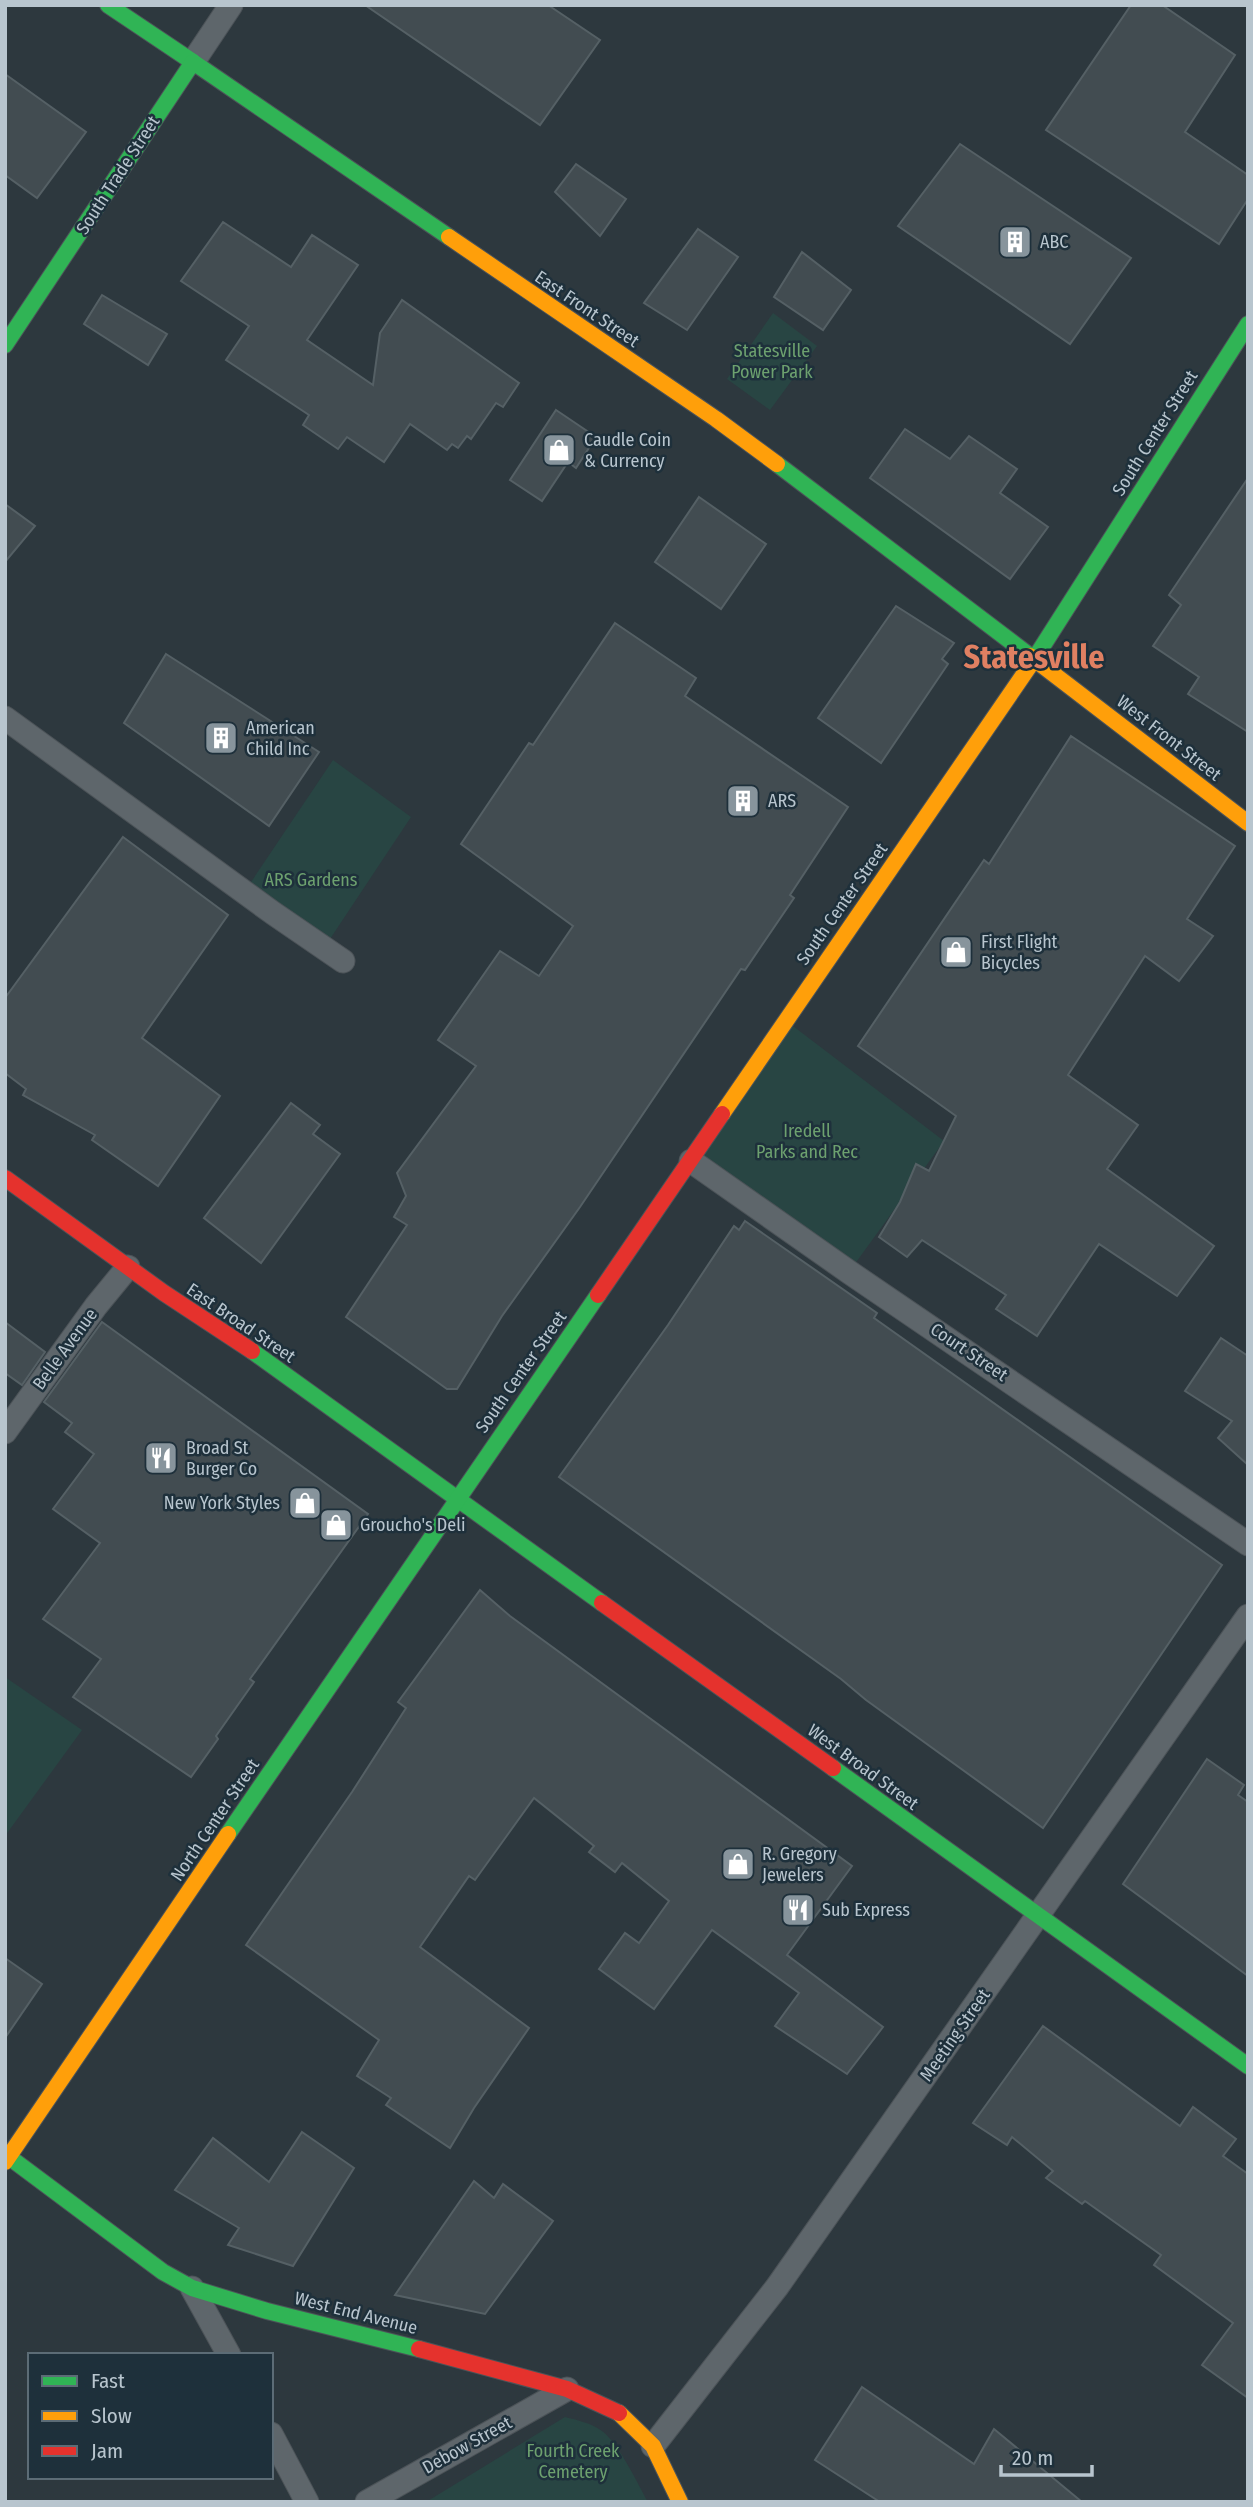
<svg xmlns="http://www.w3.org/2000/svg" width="1253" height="2507" viewBox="0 0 1253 2507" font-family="'Fira Sans Condensed',sans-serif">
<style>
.green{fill:#284543}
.building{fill:#424c51;stroke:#556065;stroke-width:2}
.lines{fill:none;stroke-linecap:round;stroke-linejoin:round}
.street-casing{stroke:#4c5358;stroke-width:25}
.fast-casing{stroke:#4c5358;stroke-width:18}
.slow-casing{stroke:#4c5358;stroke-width:18}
.jam-casing{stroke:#4c5358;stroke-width:18}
.street{stroke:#5e666b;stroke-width:23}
.fast{stroke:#30b455;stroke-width:16}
.slow{stroke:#ff9f0a;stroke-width:16}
.jam{stroke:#e5322d;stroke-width:16}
.labels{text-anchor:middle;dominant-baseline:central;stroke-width:5;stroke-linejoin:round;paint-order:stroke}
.street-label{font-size:18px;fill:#b8c5ce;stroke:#1e303b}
.poi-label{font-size:18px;fill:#b8c5ce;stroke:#1e303b;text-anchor:start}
.park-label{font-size:18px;fill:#6da16f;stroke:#1e303b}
.town-label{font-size:32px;font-weight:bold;fill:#e08062;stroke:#1e303b}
</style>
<rect width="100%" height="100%" fill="#2d383e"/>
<g class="green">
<path d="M773 313 817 346 770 410 727 379Z"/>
<path d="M333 760 411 817 324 948 245 891Z"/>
<path d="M785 1020 944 1141 849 1272 691 1161Z"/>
<path d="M5 1677 82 1730 5 1836Z"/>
<path d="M565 2417C577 2420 591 2423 602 2431 620 2445 636 2481 648 2502H426Z"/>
</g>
<g class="building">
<path d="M365 5H548L600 40 540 125Z"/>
<path d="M1131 5H1162L1235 55 1185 132 1248 175V199L1219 244 1046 130Z"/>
<path d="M5 74 86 132 37 198 5 175Z"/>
<path d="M960 144 1131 258 1070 344 898 226Z"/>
<path d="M576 164 626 199 600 236 555 192Z"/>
<path d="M223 222 291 267 312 235 358 265 307 340 373 385 380 333 402 300 519 383 503 407 496 403 471 439 467 436 458 448 452 444 447 450 410 424 384 462 347 437 338 449 303 425 309 415 226 360 249 326 181 281Z"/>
<path d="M698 229 738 257 687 330 644 303Z"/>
<path d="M802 252 851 290 823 330 774 297Z"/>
<path d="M102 295 167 334 148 365 84 324Z"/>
<path d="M556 410 596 437 576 468 568 462 542 501 510 480Z"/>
<path d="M905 429 950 459 969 436 1017 469 1000 493 1048 527 1010 579 870 478Z"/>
<path d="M1248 478V732L1188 694 1199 677 1153 646 1181 605 1169 595Z"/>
<path d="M699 497 766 544 721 609 655 562Z"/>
<path d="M5 504 35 526 5 562Z"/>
<path d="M896 606 954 643 942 659 948 664 881 763 818 718Z"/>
<path d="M615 623 696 678 685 696 848 807 790 895 794 898 745 970 741 969 580 1207 502 1316 457 1389H447L346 1317 407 1225 394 1217 406 1196 397 1173 476 1066 438 1040 500 951 539 976 573 926 461 844 529 743 533 745Z"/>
<path d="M166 654 319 752 269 826 124 723Z"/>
<path d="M1071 736 1235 846 1187 919 1213 936 1179 981 1145 956 1068 1075 1138 1125 1107 1169 1214 1246 1177 1296 1099 1244 1037 1336 996 1309 1006 1295 922 1240 907 1257 879 1237 900 1202 916 1164 929 1171 956 1116 858 1046 984 860 989 864Z"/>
<path d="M123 837 228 915 142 1038 220 1096 158 1186 92 1140 95 1135 23 1095 26 1089 5 1073V998Z"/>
<path d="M291 1103 320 1125 313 1134 340 1154 261 1263 204 1218Z"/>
<path d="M745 1221 877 1313 874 1318 1222 1565 1043 1828 866 1700 841 1679 559 1477 668 1325 734 1226 739 1230Z"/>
<path d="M5 1322 45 1352 22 1385 5 1373Z"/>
<path d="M102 1322 368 1514 250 1679 254 1682 216 1736 218 1739 191 1777 73 1697 101 1659 43 1619 100 1543 53 1509 94 1454 65 1432 72 1423 44 1402Z"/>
<path d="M1221 1338 1248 1356V1465L1218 1438 1232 1421 1185 1391Z"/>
<path d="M480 1590 510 1616 852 1866 787 1955 883 2027 847 2074 775 2026 799 1993 712 1930 654 2009 599 1969 625 1933 639 1943 669 1901 622 1863 615 1872 589 1852 594 1846 534 1798 475 1880 469 1876 420 1947 529 2028 474 2108 450 2148 386 2105 391 2098 357 2076 379 2040 246 1945 352 1792 406 1708 398 1702Z"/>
<path d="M1207 1759 1244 1785 1238 1795 1248 1802V1976L1123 1884Z"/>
<path d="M5 1958 42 1984 5 2038Z"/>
<path d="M1043 2026 1180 2126 1193 2107 1236 2139 1223 2156 1248 2174V2398L1202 2365 1233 2323 1154 2265 1161 2255 1085 2201 1082 2204 1046 2178 1053 2171 1012 2137 1007 2145 973 2123Z"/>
<path d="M302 2132 354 2168 293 2266 228 2245 239 2228 175 2190 213 2138 269 2182Z"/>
<path d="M474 2181 494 2198 503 2184 553 2221 485 2314 395 2295Z"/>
<path d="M862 2387 974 2464 994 2429 1082 2502H880L815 2460Z"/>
</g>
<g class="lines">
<defs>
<g id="street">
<path d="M193 62 231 5"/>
<path d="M5 718 273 913 343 961"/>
<path d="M691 1161 849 1272 1248 1544"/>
<path d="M5 1432 96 1306 128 1267"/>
<path d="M192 2288 229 2355"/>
<path d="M271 2434 307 2502"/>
<path d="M653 2446 777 2287 1248 1616"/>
<path d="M367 2502 567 2389"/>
</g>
<g id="fast">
<path d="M108 5 193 62"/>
<path d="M5 345 193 62 449 237"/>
<path d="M777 464 1030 656"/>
<path d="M1035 658 1248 324"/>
<path d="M252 1351 602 1603"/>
<path d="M833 1768 1248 2066"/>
<path d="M228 1834 598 1295"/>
<path d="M5 2154 163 2272 192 2288 267 2311 419 2349"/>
</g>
<g id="slow">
<path d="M449 237 716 419 777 464"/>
<path d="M1030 656 1248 823"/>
<path d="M722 1114 1035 658"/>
<path d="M5 2162 228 1834"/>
<path d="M619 2413 653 2446 680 2502"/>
</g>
<g id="jam">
<path d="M5 1178 164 1293 252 1351"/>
<path d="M598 1295 722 1114"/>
<path d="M602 1603 833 1768"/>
<path d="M419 2349 567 2389 619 2413"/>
</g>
</defs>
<use href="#street" class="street-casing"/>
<use href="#fast" class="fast-casing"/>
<use href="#slow" class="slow-casing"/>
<use href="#jam" class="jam-casing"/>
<use href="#street" class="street"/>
<use href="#fast" class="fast"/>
<use href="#slow" class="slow"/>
<use href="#jam" class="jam"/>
</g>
<defs>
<symbol id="building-square" viewBox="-11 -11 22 22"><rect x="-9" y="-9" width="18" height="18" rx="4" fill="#87949c" stroke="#1e303b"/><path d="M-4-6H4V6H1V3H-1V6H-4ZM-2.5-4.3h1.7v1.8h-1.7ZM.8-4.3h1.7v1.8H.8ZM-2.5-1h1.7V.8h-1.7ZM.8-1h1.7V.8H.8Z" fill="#fff"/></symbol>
<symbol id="shop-square" viewBox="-11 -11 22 22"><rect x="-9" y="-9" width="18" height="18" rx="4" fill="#87949c" stroke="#1e303b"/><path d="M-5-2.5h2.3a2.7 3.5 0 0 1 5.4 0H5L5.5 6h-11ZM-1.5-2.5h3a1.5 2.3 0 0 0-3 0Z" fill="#fff"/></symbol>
<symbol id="restaurant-square" viewBox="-11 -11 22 22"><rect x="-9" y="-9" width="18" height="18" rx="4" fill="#87949c" stroke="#1e303b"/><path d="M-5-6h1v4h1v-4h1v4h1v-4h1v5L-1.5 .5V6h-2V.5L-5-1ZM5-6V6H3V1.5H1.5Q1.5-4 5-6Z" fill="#fff"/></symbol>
</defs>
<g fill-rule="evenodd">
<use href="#building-square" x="996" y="223" width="38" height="38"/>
<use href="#shop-square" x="540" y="431" width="38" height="38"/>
<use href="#building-square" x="202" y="719" width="38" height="38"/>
<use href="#building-square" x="724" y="782" width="38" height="38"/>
<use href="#shop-square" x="937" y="933" width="38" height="38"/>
<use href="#restaurant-square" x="142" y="1439" width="38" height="38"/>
<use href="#shop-square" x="286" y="1484" width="38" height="38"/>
<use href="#shop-square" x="317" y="1506" width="38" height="38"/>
<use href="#shop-square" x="719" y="1845" width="38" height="38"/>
<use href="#restaurant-square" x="779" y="1891" width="38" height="38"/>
</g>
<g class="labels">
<g class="street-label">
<text transform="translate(118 175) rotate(-57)">South Trade Street</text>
<text transform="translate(587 309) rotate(34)">East Front Street</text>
<text transform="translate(1155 433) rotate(-58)">South Center Street</text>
<text transform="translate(1169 738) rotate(38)">West Front Street</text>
<text transform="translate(842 904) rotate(-55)">South Center Street</text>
<text transform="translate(241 1323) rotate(34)">East Broad Street</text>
<text transform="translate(65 1349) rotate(-54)">Belle Avenue</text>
<text transform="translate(969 1352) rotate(34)">Court Street</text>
<text transform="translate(521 1372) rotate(-55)">South Center Street</text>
<text transform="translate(863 1767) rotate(36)">West Broad Street</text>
<text transform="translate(215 1820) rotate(-56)">North Center Street</text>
<text transform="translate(955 2035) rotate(-55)">Meeting Street</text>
<text transform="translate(356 2313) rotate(14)">West End Avenue</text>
<text transform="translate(467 2445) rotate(-29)">Debow Street</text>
</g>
<g class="poi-label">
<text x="1040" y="242">ABC</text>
<text x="584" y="440">Caudle Coin<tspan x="584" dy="21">&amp; Currency</tspan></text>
<text x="246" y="728">American<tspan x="246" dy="21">Child Inc</tspan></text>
<text x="768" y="801">ARS</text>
<text x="981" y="942">First Flight<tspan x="981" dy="21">Bicycles</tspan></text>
<text x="186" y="1448">Broad St<tspan x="186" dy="21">Burger Co</tspan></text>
<text x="280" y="1503" text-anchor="end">New York Styles</text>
<text x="360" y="1525">Groucho's Deli</text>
<text x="762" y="1854">R. Gregory<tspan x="762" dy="21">Jewelers</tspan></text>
<text x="822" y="1910">Sub Express</text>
</g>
<g class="park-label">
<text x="772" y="351">Statesville<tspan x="772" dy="21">Power Park</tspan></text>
<text x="311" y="880">ARS Gardens</text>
<text x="807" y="1131">Iredell<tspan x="807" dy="21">Parks and Rec</tspan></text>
<text x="573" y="2451">Fourth Creek<tspan x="573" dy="21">Cemetery</tspan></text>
</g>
<g class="town-label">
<text x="1034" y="657">Statesville</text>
</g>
</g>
<rect width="1253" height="2507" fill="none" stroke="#b8c5ce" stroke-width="14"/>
<rect x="28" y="2353" width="245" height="126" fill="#1e303b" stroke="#5c6c76" stroke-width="2"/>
<rect x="42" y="2376" width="35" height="10" fill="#30b455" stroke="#5c6c76" stroke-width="2"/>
<text x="91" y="2388" font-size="21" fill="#b8c5ce">Fast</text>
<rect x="42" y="2411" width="35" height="10" fill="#ff9f0a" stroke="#5c6c76" stroke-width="2"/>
<text x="91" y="2423" font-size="21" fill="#b8c5ce">Slow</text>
<rect x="42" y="2446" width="35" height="10" fill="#e5322d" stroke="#5c6c76" stroke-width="2"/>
<text x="91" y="2458" font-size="21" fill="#b8c5ce">Jam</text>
<path d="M1001 2465v10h91v-10" fill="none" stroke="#b8c5ce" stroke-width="3.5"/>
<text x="1012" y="2465" font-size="21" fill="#b8c5ce" stroke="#1e303b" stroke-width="5" paint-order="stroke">20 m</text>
</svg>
